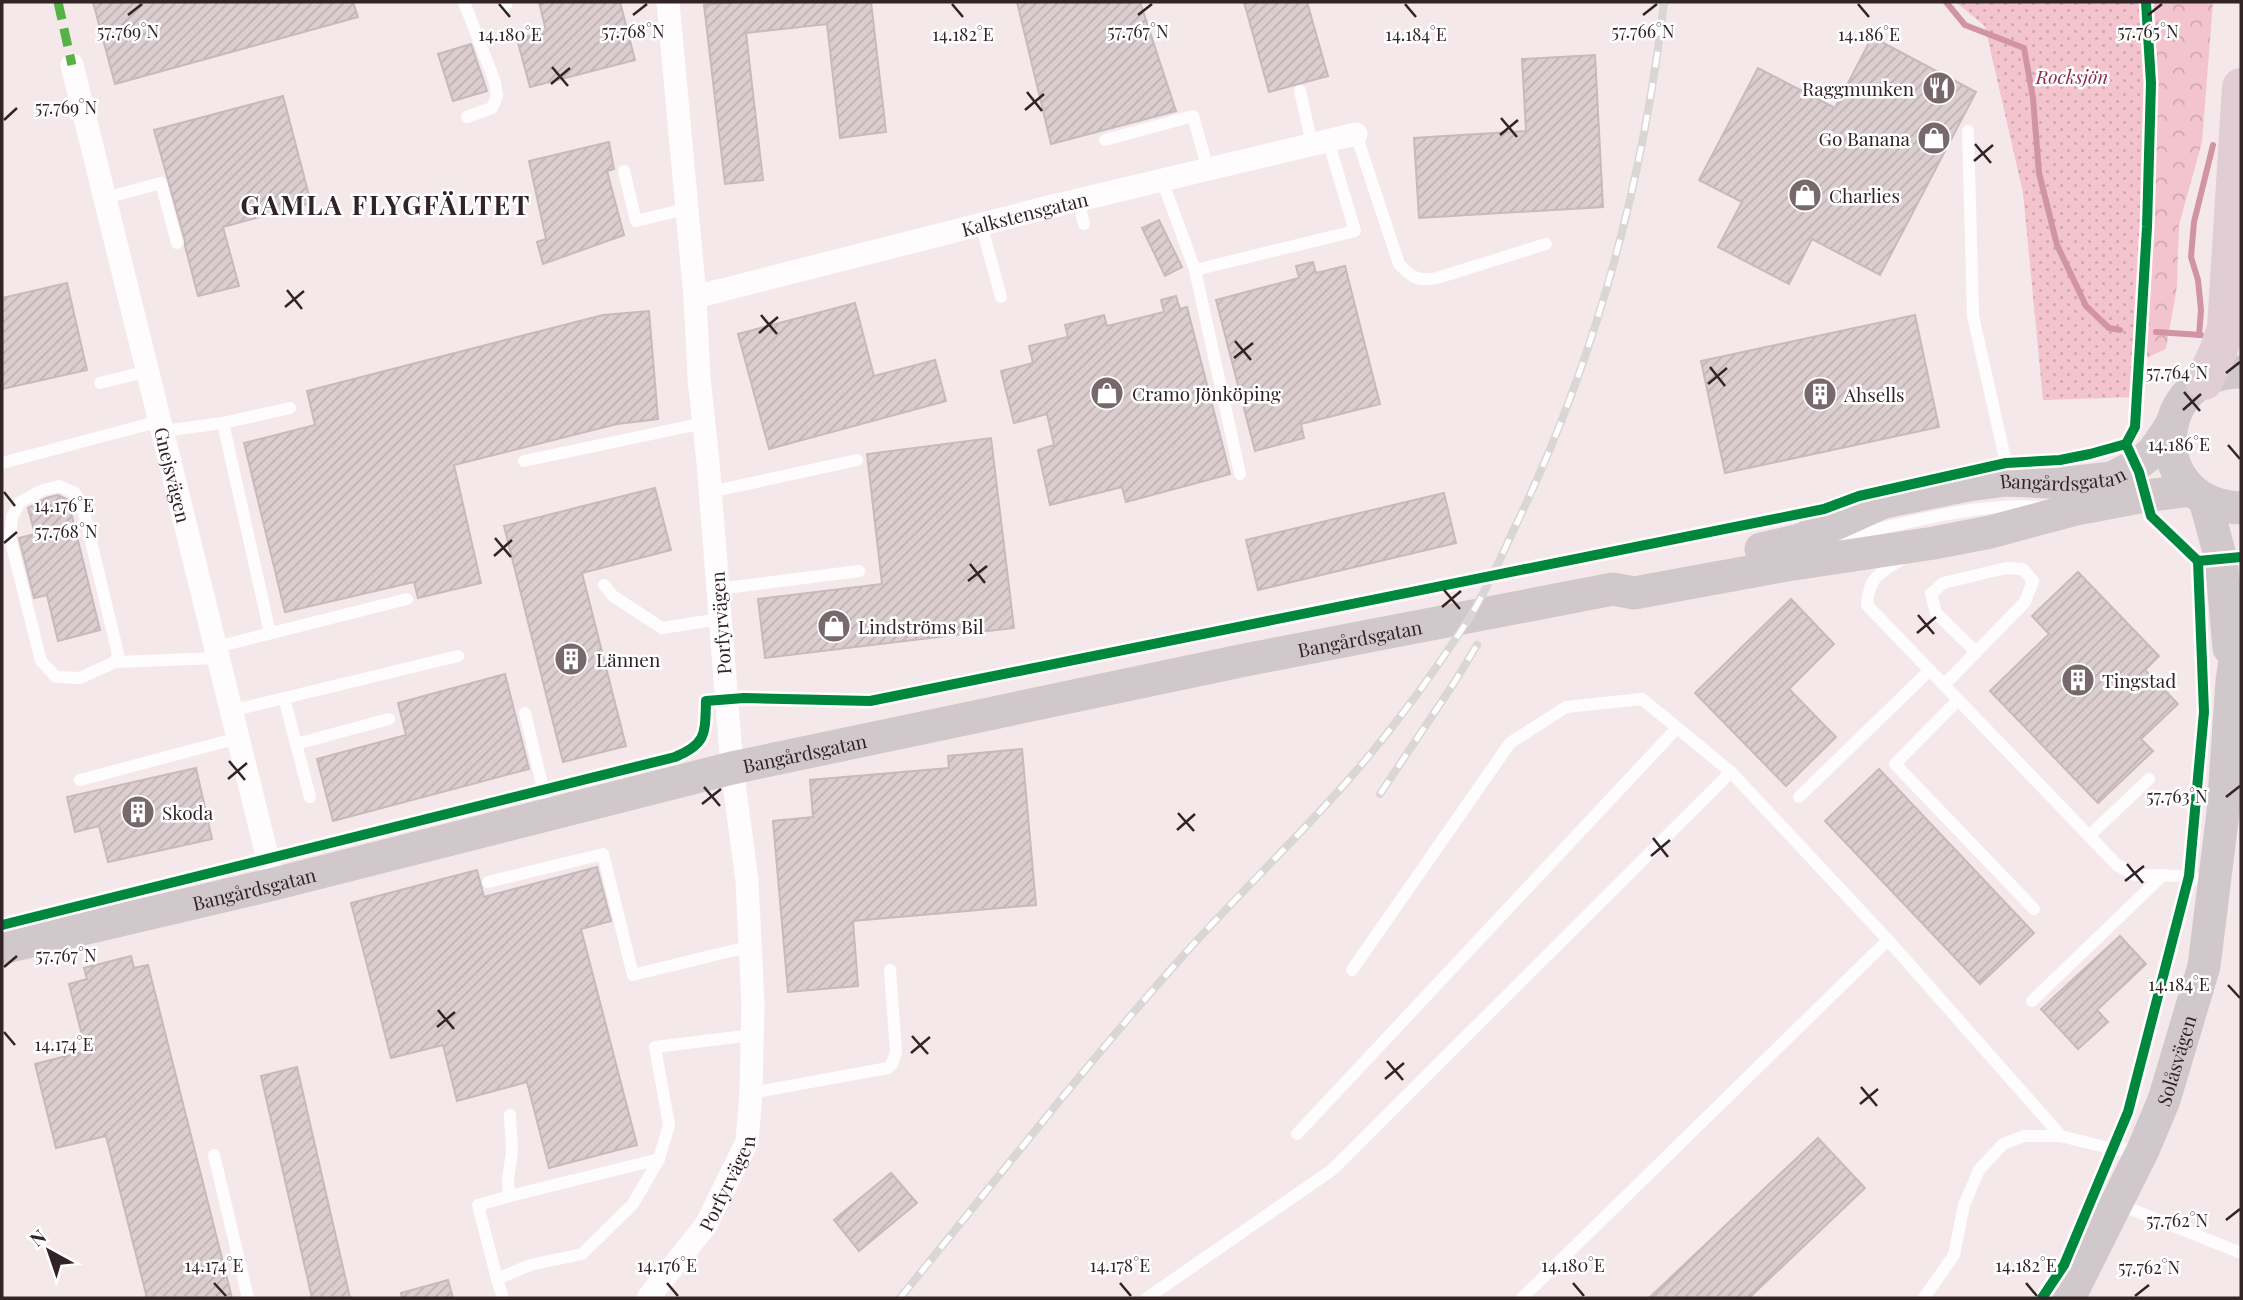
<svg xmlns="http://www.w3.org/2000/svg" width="2243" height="1300" viewBox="0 0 2243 1300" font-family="'Playfair Display',serif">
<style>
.forest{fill:url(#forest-crowns)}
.park{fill:url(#park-dots)}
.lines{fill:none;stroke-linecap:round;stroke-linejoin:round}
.stream{stroke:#d194a3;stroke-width:6}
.building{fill:url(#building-hatch);stroke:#c7babc;stroke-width:2}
.lane{stroke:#fefcfc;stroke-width:12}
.street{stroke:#fefcfc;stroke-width:23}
.secondary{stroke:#d0c8ca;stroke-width:33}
.highway{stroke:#e1ced4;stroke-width:38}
.rail-casing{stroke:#dad6d6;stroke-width:8}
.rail{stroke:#fff;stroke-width:5;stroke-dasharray:16;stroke-linecap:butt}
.quiet{stroke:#56b245;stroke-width:9;stroke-dasharray:18 9;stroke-linecap:butt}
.cycleway-casing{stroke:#fff;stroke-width:15}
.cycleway{stroke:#00873e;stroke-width:10}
.ticks{fill:none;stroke:#322326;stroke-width:2.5}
.labels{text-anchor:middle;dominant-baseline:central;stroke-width:5;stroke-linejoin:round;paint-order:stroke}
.park-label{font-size:19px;font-style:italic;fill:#8d294a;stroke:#fff}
.poi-label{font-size:19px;fill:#322326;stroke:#fff;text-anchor:start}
.street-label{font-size:19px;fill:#322326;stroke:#fff}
.district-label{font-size:26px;font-weight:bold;letter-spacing:2px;fill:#322326;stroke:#fff}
.ticks-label{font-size:18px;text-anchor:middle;fill:#322326;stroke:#fff;stroke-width:5;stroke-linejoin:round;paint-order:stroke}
</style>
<defs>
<pattern id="forest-crowns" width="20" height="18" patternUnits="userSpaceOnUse" patternTransform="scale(1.75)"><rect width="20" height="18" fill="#f3c4ce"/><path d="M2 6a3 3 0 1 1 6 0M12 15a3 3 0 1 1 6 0" fill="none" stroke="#d1a8b1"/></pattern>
<pattern id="park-dots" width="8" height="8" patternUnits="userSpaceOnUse" patternTransform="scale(1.75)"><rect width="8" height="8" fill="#f3c4ce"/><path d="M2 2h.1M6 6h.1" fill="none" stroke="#d1a8b1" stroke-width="1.8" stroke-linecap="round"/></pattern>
<pattern id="building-hatch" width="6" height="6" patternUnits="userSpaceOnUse" patternTransform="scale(1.75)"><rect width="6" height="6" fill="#dcced0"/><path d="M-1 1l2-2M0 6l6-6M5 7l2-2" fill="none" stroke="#bdb1b2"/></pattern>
</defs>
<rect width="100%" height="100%" fill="#f5e8ea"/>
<path class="forest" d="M1956 2H2213L2202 142 2179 225 2177 286 2166 349 2106 376 2036 315 2023 192 1985 26Z"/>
<path class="park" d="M1956 2H2141L2152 167 2138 397 2043 400 2023 192 1985 26Z"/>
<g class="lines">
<g class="stream">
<path d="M1946 2 1965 25 2024 48 2033 98 2039 173 2057 245 2086 306 2109 328 2120 330"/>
<path d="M2156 332 2201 335"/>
<path d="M2199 335 2201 310 2198 280 2191 257 2194 222 2213 145"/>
</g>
</g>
<g class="building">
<path d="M93 2H353L358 17 115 84Z"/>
<path d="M539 2H620L635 60 530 87 517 39 546 31Z"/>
<path d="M735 2H871L886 132 840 138 827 24 746 33 763 180 725 184 704 5Z"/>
<path d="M1017 2H1140L1176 111 1051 144Z"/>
<path d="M1244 2H1307L1328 76 1269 92Z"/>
<path d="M1872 37 1976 92 1880 275 1812 239 1789 284 1718 247 1742 202 1699 180 1758 68 1835 108Z"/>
<path d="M471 44 487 91 453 101 438 54Z"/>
<path d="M1595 55 1603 207 1419 218 1414 138 1526 131 1522 59Z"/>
<path d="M283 96 311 203 223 227 239 286 198 296 185 246V241L154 130Z"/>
<path d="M609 142 614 169 607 171 624 235 543 264 537 242 546 239 529 161Z"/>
<path d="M1159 220 1182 267 1165 276 1142 228Z"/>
<path d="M1313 262 1316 273 1345 266 1380 404 1301 424 1304 438 1255 451 1216 300 1299 278 1296 266Z"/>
<path d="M67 283 87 370 2 389V298Z"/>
<path d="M1176 296 1180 309 1187 307 1230 474 1126 502 1122 487 1050 505 1038 450 1054 445 1047 414 1014 423 1001 371 1033 363 1029 346 1068 337 1065 325 1104 315 1107 326 1164 312 1161 300Z"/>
<path d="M855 303 874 376 935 360 946 401 769 449 738 334Z"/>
<path d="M649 311 658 419 617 424 454 465 481 583 418 598 414 582 285 612 244 443 315 425 307 391 603 315Z"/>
<path d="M1915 315 1939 427 1725 473 1701 361Z"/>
<path d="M991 438 1014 628 765 658 758 599 882 584 867 454Z"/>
<path d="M655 488 671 550 582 573 626 746 563 762 504 526Z"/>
<path d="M1444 493 1456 543 1258 590 1246 540Z"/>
<path d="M58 495 68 500 100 630 58 641 47 595 34 598 19 538 35 534 28 508 46 498Z"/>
<path d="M2078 572 2159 656 2145 670 2178 704 2141 739 2153 751 2098 803 1990 691 2049 634 2032 616Z"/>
<path d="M1791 599 1834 644 1789 689 1836 737 1786 786 1695 693Z"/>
<path d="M505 674 529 769 333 821 317 759 406 735 398 703Z"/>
<path d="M1022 749 1036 905 853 921 858 986 788 992 773 821 813 817 810 780 949 768 948 756Z"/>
<path d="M196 768 212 839 108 862 99 826 75 832 67 797Z"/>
<path d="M1879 769 2034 933 1980 984 1825 821Z"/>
<path d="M597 867 611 921 581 929 637 1145 549 1168 527 1082 457 1101 443 1045 391 1058 351 903 477 870 484 897Z"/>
<path d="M2120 936 2146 964 2097 1010 2108 1022 2078 1049 2041 1009Z"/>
<path d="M131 956 134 968 148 965 232 1298H147L106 1136 56 1148 35 1064 86 1051 69 984 87 979 84 968Z"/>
<path d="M297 1067 350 1298H312L261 1076Z"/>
<path d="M1818 1138 1865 1188 1749 1298H1649Z"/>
<path d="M891 1173 917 1203 859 1251 834 1220Z"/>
<path d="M448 1280 453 1298H402L401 1293Z"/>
</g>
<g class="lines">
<g class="lane">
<path d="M464 2 495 82 497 96 492 108 467 117"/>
<path d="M505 2 506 6"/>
<path d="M1300 91 1312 144"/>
<path d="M1968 131 1973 316 2006 463 2007 480"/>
<path d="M1356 134 1399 264C1411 277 1418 282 1437 278L1546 244"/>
<path d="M1105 140 1193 116 1208 169"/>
<path d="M624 171 636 221 686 209"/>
<path d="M1162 180 1195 270 1240 474"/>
<path d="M105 198 161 183 177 243"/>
<path d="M1078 200 1084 224"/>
<path d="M981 224 1001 297"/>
<path d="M1195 270 1355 231 1328 140"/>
<path d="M100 383 148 371"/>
<path d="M223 423 290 408"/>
<path d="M163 431 223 423 270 633"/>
<path d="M524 461 704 423"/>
<path d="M2 463 160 421"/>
<path d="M710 492 857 460"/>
<path d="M1835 539C1899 525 1976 502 2041 507"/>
<path d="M1902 559C1879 573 1869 577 1867 605L2117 865 2135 875 2189 876 2211 884"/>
<path d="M604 585 613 596 662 628 720 619"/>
<path d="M718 589 859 571"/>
<path d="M216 647 407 599"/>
<path d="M115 662 80 678 56 677 41 661 10 538 12 517 20 502 43 490 59 486 75 493 82 504 118 654 115 662 218 658"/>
<path d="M1944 685 2025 602 2033 581 2023 569 2006 568 1943 583 1931 594 1936 613 1976 652"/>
<path d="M284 698 310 797"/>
<path d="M1958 700 1895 764 2034 909"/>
<path d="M231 711 458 656"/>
<path d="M525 713 549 814"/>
<path d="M296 744 389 719"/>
<path d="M80 780 238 738"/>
<path d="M1799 797 1930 670"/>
<path d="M2089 836 2149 779"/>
<path d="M488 882 603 854 633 975 751 946"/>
<path d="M1352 970 1510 743 1566 707 1642 699 1731 772 1888 940 2061 1136 2113 1149 2139 1150"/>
<path d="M2032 1001 2163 875"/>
<path d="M751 1093 888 1068 892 1064 896 1052 890 970"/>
<path d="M510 1115C510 1126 512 1138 512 1150 511 1166 505 1180 510 1196L659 1159 669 1125 655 1047 753 1035"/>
<path d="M1297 1134 1677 728"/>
<path d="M214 1155 248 1298"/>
<path d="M2118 1204 2241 1253"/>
<path d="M497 1279 478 1205 510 1196"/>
<path d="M503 1298 497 1279 530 1265 582 1254 633 1204 659 1159"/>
<path d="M1147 1298 1332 1170 1731 772"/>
<path d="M1522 1298 1888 940"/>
<path d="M1924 1298 1954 1255 1964 1205 1979 1170 2003 1144 2024 1136H2061"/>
</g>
<g class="street">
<path id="s1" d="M72 65 274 884"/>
<path id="s2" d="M695 297 1049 207 1356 134"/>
<path id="s3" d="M648 1298 706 1225 747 1142 751 1093 753 1004 747 881 732 768 708 462 699 378 695 297 668 2"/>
</g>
<g class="secondary">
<path d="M2241 372C2151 371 2143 504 2241 508"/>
<path d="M2205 500 2221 559 2229 648"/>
<path id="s4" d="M1761 549 1800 540 1884 502 1968 485 2007 480 2068 483 2112 478 2135 466 2153 452 2172 424"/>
<path id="s5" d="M2 948 274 884 732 768 1245 660 1613 589 1634 593 1787 565 1934 543 1990 532 2076 509 2145 496 2192 490"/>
<path id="s6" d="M2069 1298 2143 1150 2164 1100 2204 966 2223 812 2232 681 2241 620"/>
</g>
<path class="highway" d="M2204 381 2217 354 2226 329 2241 87"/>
<defs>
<g id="rail">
<path d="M1380 794 1454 683 1477 645"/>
<path d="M900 1298C993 1184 1083 1068 1181 958 1235 897 1296 840 1350 778 1392 730 1431 677 1466 623 1485 594 1500 559 1515 527 1595 362 1643 183 1664 2"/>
</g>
</defs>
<use href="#rail" class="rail-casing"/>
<use href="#rail" class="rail"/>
<path class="quiet" d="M58 2 72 65"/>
<defs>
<g id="cycleway">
<path d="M2146 2 2151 83 2147 227 2135 427 2126 444 2139 472 2151 516 2198 561 2241 557"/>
<path d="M2 925 675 757C707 744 705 733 706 701L744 698 870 701 1824 509 1859 496 2006 463 2060 460 2090 454 2126 444"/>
<path d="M2042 1298 2064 1265 2128 1112 2189 876 2204 712 2198 561"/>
</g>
</defs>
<use href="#cycleway" class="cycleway-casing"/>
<use href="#cycleway" class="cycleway"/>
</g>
<path class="ticks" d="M499 4 510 17M952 4 963 17M1405 4 1416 17M1858 4 1869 17M128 15 142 4M633 15 647 4M1138 15 1152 4M1643 15 1657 4M2148 15 2162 4M552 67 568 86M551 84 570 68M1027 92 1042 111M1025 110 1044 94M1501 118 1517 137M4 120 17 108M1500 135 1518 120M1975 144 1991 163M1974 161 1993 145M287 290 302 309M285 307 304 291M761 315 777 334M759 333 778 317M1235 341 1251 360M1234 358 1253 343M1710 367 1725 386M2226 373 2240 362M1708 384 1727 368M2184 392 2200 411M2183 410 2201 394M2228 445 2240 459M4 492 15 506M495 538 511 557M4 543 17 532M494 556 512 540M970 564 985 583M968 581 987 566M1444 590 1460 609M1442 607 1461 591M1918 615 1934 634M1917 633 1936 617M229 761 245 780M228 779 247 763M704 787 720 806M2226 797 2240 786M702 804 721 789M1178 813 1194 831M1177 830 1195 814M1653 838 1668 857M1651 856 1670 840M2127 864 2143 883M2125 881 2144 866M4 967 17 956M2228 985 2240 998M438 1010 454 1029M437 1027 455 1012M4 1032 15 1045M912 1036 928 1054M911 1053 930 1037M1387 1061 1403 1080M1385 1079 1404 1063M1861 1087 1877 1106M1860 1104 1878 1089M2226 1220 2240 1209M214 1283 226 1296M667 1283 678 1296M1120 1283 1131 1296M1573 1283 1584 1296M2026 1283 2037 1296M2135 1296 2149 1285"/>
<defs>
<symbol id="restaurant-disc" viewBox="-11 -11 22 22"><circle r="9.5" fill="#76686b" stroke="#fff"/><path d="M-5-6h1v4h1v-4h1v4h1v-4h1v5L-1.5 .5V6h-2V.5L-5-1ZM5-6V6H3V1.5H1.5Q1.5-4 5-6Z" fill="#fff"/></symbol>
<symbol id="shop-disc" viewBox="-11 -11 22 22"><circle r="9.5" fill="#76686b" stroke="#fff"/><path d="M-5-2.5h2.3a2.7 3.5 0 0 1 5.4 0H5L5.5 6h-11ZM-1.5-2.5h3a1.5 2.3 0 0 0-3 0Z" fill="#fff"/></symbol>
<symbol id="building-disc" viewBox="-11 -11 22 22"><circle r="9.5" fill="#76686b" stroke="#fff"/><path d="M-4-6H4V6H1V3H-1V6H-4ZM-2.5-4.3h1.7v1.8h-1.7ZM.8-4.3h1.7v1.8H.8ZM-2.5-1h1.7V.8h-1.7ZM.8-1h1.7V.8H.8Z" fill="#fff"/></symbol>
</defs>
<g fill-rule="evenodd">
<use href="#restaurant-disc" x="1920" y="69" width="38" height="38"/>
<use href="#shop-disc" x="1915" y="119" width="38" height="38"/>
<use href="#shop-disc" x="1786" y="176" width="38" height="38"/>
<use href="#shop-disc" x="1088" y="374" width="38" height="38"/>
<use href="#building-disc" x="1801" y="375" width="38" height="38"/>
<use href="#shop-disc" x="815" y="607" width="38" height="38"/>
<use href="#building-disc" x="552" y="640" width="38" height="38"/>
<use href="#building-disc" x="2059" y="661" width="38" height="38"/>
<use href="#building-disc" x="119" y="793" width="38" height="38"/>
</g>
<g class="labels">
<g class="park-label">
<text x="2072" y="76">Rocksjön</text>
</g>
<g class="poi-label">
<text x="1914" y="88" text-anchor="end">Raggmunken</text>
<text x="1910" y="138" text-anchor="end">Go Banana</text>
<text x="1829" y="195">Charlies</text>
<text x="1132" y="393">Cramo Jönköping</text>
<text x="1844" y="394">Ahsells</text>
<text x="858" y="626">Lindströms Bil</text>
<text x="596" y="659">Lännen</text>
<text x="2102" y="680">Tingstad</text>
<text x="162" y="812">Skoda</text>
</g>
<g class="street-label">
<text stroke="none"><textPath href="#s2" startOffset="340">Kalkstensgatan</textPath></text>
<text stroke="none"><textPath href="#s1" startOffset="422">Gnejsvägen</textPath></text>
<text stroke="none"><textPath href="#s4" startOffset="313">Bangårdsgatan</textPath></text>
<text transform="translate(720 623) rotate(-94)">Porfyrvägen</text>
<text stroke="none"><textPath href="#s5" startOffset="1393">Bangårdsgatan</textPath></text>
<text stroke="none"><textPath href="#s5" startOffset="826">Bangårdsgatan</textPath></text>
<text stroke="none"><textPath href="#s5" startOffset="259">Bangårdsgatan</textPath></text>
<text stroke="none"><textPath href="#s6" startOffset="261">Solåsvägen</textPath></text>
<text stroke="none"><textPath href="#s3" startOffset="140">Porfyrvägen</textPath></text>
</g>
<g class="district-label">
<text x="386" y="204">GAMLA FLYGFÄLTET</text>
</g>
</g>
<g class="ticks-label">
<text x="128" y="38">57.769°N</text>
<text x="633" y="38">57.768°N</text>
<text x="1138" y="38">57.767°N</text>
<text x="1643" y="38">57.766°N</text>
<text x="2148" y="38">57.765°N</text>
<text x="963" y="41">14.182°E</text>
<text x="1416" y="41">14.184°E</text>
<text x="1869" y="41">14.186°E</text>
<text x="510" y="41">14.180°E</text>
<text x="66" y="114">57.769°N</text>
<text x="2177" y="379">57.764°N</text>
<text x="2179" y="451">14.186°E</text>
<text x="64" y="512">14.176°E</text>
<text x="66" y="538">57.768°N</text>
<text x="2177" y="803">57.763°N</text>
<text x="66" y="962">57.767°N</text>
<text x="2179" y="991">14.184°E</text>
<text x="64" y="1051">14.174°E</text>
<text x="2177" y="1227">57.762°N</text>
<text x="214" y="1272">14.174°E</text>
<text x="667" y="1272">14.176°E</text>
<text x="1120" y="1272">14.178°E</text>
<text x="1573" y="1272">14.180°E</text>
<text x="2026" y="1272">14.182°E</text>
<text x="2149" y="1274">57.762°N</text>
</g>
<rect width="2243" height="1300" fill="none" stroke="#322326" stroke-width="7"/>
<g transform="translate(49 1251) rotate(320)" stroke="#ffffff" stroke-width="5" paint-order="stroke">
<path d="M0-5L12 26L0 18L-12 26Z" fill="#322326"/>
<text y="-10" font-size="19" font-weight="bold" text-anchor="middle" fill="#322326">N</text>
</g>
</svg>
